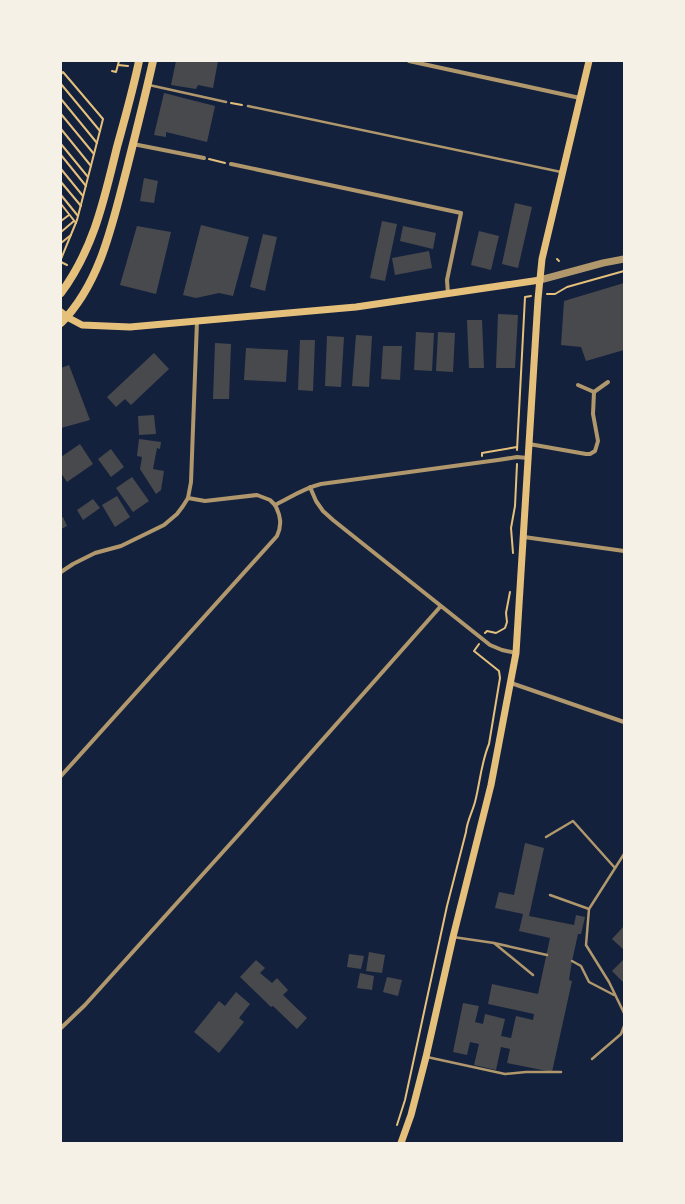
<svg xmlns="http://www.w3.org/2000/svg" width="685" height="1204" viewBox="0 0 685 1204" font-family="Karla,sans-serif">
<style>
.building{fill:#48494c}
.lines{fill:none;stroke-linecap:round;stroke-linejoin:round}
.path{stroke:#e5c07b;stroke-width:2}
.service{stroke:#b1986c;stroke-width:2.5}
.minor{stroke:#b1986c;stroke-width:4}
.tertiary{stroke:#b1986c;stroke-width:7}
.secondary{stroke:#e5c07b;stroke-width:7}
.primary{stroke:#e5c07b;stroke-width:8}
</style>
<rect width="100%" height="100%" fill="#14213d"/>
<g class="building">
<path d="M176 61H218L213 88 198 85 196 89 171 85Z"/>
<path d="M164 93 215 106 207 142 166 132V137L154 135Z"/>
<path d="M144 178 158 181 154 203 140 201Z"/>
<path d="M515 203 532 207 518 268 502 264Z"/>
<path d="M382 221 397 224 385 281 370 278Z"/>
<path d="M201 225 249 237 233 296 219 293 196 298 183 295Z"/>
<path d="M137 226 171 232 156 294 120 285Z"/>
<path d="M403 226 436 233 433 249 400 241Z"/>
<path d="M479 231 499 236 491 270 471 265Z"/>
<path d="M263 234 277 237 265 291 250 287Z"/>
<path d="M429 251 432 268 395 275 392 258Z"/>
<path d="M624 283V350L586 361 581 347 561 345 564 301Z"/>
<path d="M498 314 518 315 515 368H496Z"/>
<path d="M467 320H482L484 368H469Z"/>
<path d="M416 332 434 333 432 371 414 370Z"/>
<path d="M438 332 455 333 453 372 436 371Z"/>
<path d="M356 335 372 336 369 387 352 386Z"/>
<path d="M327 336 344 337 341 387 325 386Z"/>
<path d="M300 340H315L313 391 298 390Z"/>
<path d="M215 343 231 344 229 399H213Z"/>
<path d="M383 346H402L400 380 381 379Z"/>
<path d="M246 348 288 350 286 382 244 380Z"/>
<path d="M154 353 169 369 131 405 125 399 116 407 107 397Z"/>
<path d="M69 365 90 420 61 428V368Z"/>
<path d="M154 415 156 434 139 435 138 416Z"/>
<path d="M139 439 161 442 160 449 157 448 153 469 164 471 161 490 156 494 140 469 142 457 137 456Z"/>
<path d="M80 444 93 464 67 482 61 473V457Z"/>
<path d="M111 449 124 467 111 477 98 459Z"/>
<path d="M132 477 149 501 133 512 116 488Z"/>
<path d="M117 496 130 517 115 527 102 505Z"/>
<path d="M93 499 100 508 83 520 77 510Z"/>
<path d="M63 517 67 526 61 529V518Z"/>
<path d="M525 843 544 848 529 916 574 925 576 915 585 917 581 934H578L572 961 569 980 572 981 552 1072 507 1063 510 1049 501 1047 496 1070 474 1065 479 1044 470 1042 467 1055 453 1052 463 1003 479 1006 475 1022 483 1024 485 1014 505 1019 501 1036 511 1038 516 1016 533 1020 534 1014 488 1004 492 984 538 994 550 938 519 931 523 914 495 908 499 892 514 895Z"/>
<path d="M624 926V950L612 939Z"/>
<path d="M369 952 385 955 382 973 366 971Z"/>
<path d="M349 954 364 956 361 969 347 967Z"/>
<path d="M624 959V983L612 971Z"/>
<path d="M256 960 265 968 260 973 272 983 277 978 288 990 283 995 307 1018 297 1029 273 1006 271 1007 240 977Z"/>
<path d="M360 973 374 976 372 990 357 988Z"/>
<path d="M387 977 402 980 398 996 383 992Z"/>
<path d="M236 992 250 1004 239 1018 244 1022 219 1053 194 1032 219 1001 225 1006Z"/>
</g>
<g class="lines">
<g class="path">
<path d="M118 65 128 66"/>
<path d="M112 71 116 72 119 61"/>
<path d="M61 74 63 72 103 119 77 220 61 259"/>
<path d="M61 84 100 131"/>
<path d="M61 99 97 143"/>
<path d="M231 103 242 105"/>
<path d="M61 114 94 154"/>
<path d="M61 129 91 166"/>
<path d="M61 144 88 177"/>
<path d="M61 155 86 186"/>
<path d="M209 159 225 163"/>
<path d="M61 169 83 196"/>
<path d="M61 182 81 206"/>
<path d="M61 195 78 216"/>
<path d="M61 204 76 223"/>
<path d="M61 221 69 215"/>
<path d="M61 232 74 221"/>
<path d="M61 243 71 235"/>
<path d="M557 259 559 261"/>
<path d="M61 262 67 265"/>
<path d="M547 294H555L567 287 624 271"/>
<path d="M517 450 525 297 531 296"/>
<path d="M482 456V453L517 447"/>
<path d="M513 553 511 528 515 506 517 464"/>
<path d="M485 633 487 631 496 633 505 628 507 622 506 613 510 592"/>
<path d="M397 1125 405 1100 447 906 466 832C467 821 472 813 475 802 480 783 481 763 489 744L500 678 499 671 474 651 479 644"/>
</g>
<g class="service">
<path d="M149 85 226 102"/>
<path d="M248 106 561 172"/>
<path d="M546 837 573 821 615 868"/>
<path d="M624 854 589 909 586 945 609 982 624 1013"/>
<path d="M550 895 589 909"/>
<path d="M453 937 494 943 547 955"/>
<path d="M494 943 533 975"/>
<path d="M572 961 581 966 589 982 614 995"/>
<path d="M427 1057 505 1074 526 1072H561"/>
<path d="M592 1059 621 1034 624 1026"/>
</g>
<g class="minor">
<path d="M409 61 580 98"/>
<path d="M133 144 204 158"/>
<path d="M231 164 461 213 447 280 448 294"/>
<path d="M578 385 594 392 608 382"/>
<path d="M529 444 586 454H590L595 451 598 441 593 414 594 392"/>
<path d="M310 487 316 501 323 511 333 520 490 645 502 650 516 653"/>
<path d="M188 498 205 501 257 495 270 500 275 505C291 497 304 488 321 484L498 460 517 457 528 458"/>
<path d="M524 537 624 551"/>
<path d="M61 572 73 564 95 553 121 546 164 525 177 514 183 506 188 498 191 482 197 321"/>
<path d="M511 683 624 722"/>
<path d="M61 776 277 536C282 525 281 516 275 505"/>
<path d="M61 1028 85 1005 240 833 440 607"/>
</g>
<path class="tertiary" d="M540 280 603 263 624 259"/>
<g class="secondary">
<path d="M61 312 67 317 82 325 130 327 356 307 540 280"/>
<path d="M401 1143 411 1115 426 1057 453 937 491 785 516 653 538 299 542 259 589 61"/>
</g>
<g class="primary">
<path d="M61 293C94 248 104 200 117 147 125 118 133 90 139 61"/>
<path d="M61 323C101 283 113 221 127 168 136 132 145 97 153 61"/>
</g>
</g>
<rect width="685" height="1204" fill="none" stroke="#f6f1e7" stroke-width="124"/>
</svg>
